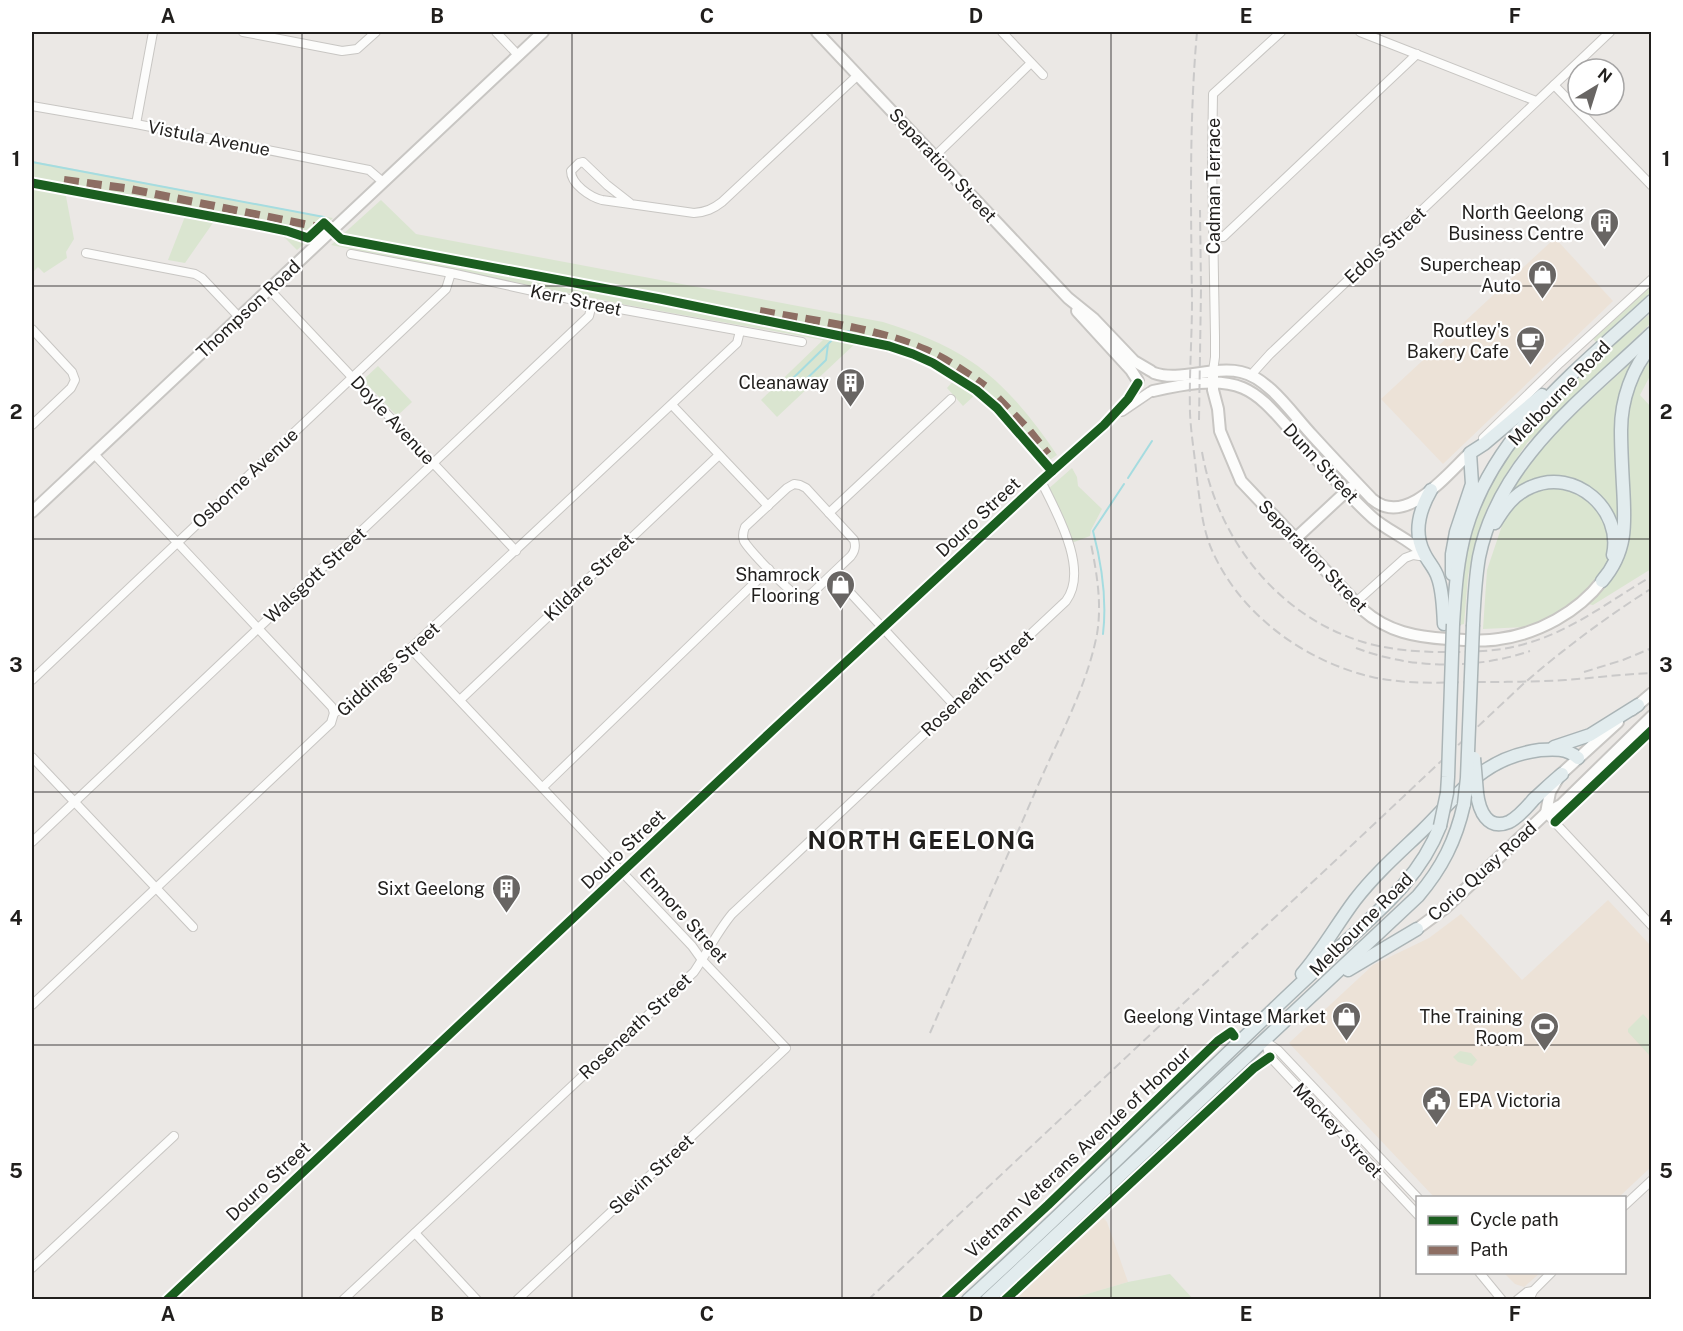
<svg xmlns="http://www.w3.org/2000/svg" width="1683" height="1331" viewBox="0 0 1683 1331" font-family="'Public Sans',sans-serif">
<style>
.commercial{fill:#ece2d7}
.green{fill:#dae5d0}
.lines{fill:none;stroke-linecap:round;stroke-linejoin:round}
.stream{stroke:#a5dce0;stroke-width:2}
.minor-casing{stroke:#c8c6c3;stroke-width:10}
.tertiary-casing{stroke:#c8c6c3;stroke-width:12}
.secondary-casing{stroke:#c8c6c3;stroke-width:14}
.trunk-casing{stroke:#aab4b6;stroke-width:15}
.minor{stroke:#fcfcfb;stroke-width:8}
.tertiary{stroke:#fcfcfb;stroke-width:9}
.secondary{stroke:#fcfcfb;stroke-width:10}
.trunk{stroke:#e2ecee;stroke-width:12}
.rail{stroke:#cac9c9;stroke-width:2;stroke-dasharray:9 4.5;stroke-linecap:butt}
.trunk-bridge-casing{stroke:#aab4b6;stroke-width:15;stroke-linecap:butt}
.trunk-bridge{stroke:#e2ecee;stroke-width:12}
.quiet{stroke:#8d6e63;stroke-width:8;stroke-dasharray:15 8;stroke-linecap:butt}
.cycleway-casing{stroke:#fff;stroke-width:13}
.cycleway{stroke:#1b5e20;stroke-width:9}
.grid{fill:none;stroke:#211f1d;stroke-width:1.5;stroke-opacity:0.55}
.labels{text-anchor:middle;dominant-baseline:central;stroke-width:4.5;stroke-linejoin:round;paint-order:stroke}
.street-label{font-size:18px;fill:#211f1d;stroke:#fff}
.poi-label{font-size:18px;fill:#211f1d;stroke:#fff;text-anchor:end}
.district-label{font-size:24px;font-weight:bold;letter-spacing:1.5px;fill:#211f1d;stroke:#fff}
.neatline{fill:none;stroke:#211f1d;stroke-width:2}
.grid-label{font-size:20px;text-anchor:middle;font-weight:bold;fill:#211f1d}
</style>
<rect width="100%" height="100%" fill="#ebe8e5"/>
<g class="commercial">
<path d="M1555 238 1613 301 1443 464 1381 399Z"/>
<path d="M1608 900 1651 946V1167L1619 1197H1434L1289 1043 1373 965 1429 938 1461 914 1522 980Z"/>
<path d="M1099 1213 1107 1222 1128 1282 1070 1299 1006 1300Z"/>
<path d="M1504 1273H1540L1524 1287 1515 1284Z"/>
</g>
<g class="green">
<path d="M32 161 310 214 333 218 297 250 279 232 215 220 185 263 168 260 186 214 65 191 74 239 66 252 67 258 44 273 38 267 32 273Z"/>
<path d="M381 200 416 234 883 322C914 332 945 343 972 362 1006 385 1035 422 1057 455L1041 466 1011 426 976 394 963 406 947 388 955 379C925 361 893 348 858 341L777 417 761 400 823 340 627 305 331 245Z"/>
<path d="M1651 284V292L1596 342 1592 338Z"/>
<path d="M1651 313V323L1527 443 1506 474 1487 508 1476 540 1468 576 1464 624 1460 625C1457 561 1477 490 1518 441 1554 397 1598 360 1640 322Z"/>
<path d="M1636 358 1651 360V374L1640 395 1651 407V569L1593 605 1578 602 1553 616 1528 627 1483 629 1487 570 1516 484 1554 433Z"/>
<path d="M378 366 412 402 397 416 363 380Z"/>
<path d="M1072 468 1077 477 1078 486 1102 509 1091 530 1090 536 1069 544 1046 491Z"/>
<path d="M1643 1014 1651 1023V1057L1628 1032V1029Z"/>
<path d="M1460 1051 1471 1053 1477 1060 1472 1066 1458 1062 1453 1057Z"/>
<path d="M1170 1274 1193 1299H1070L1128 1282Z"/>
</g>
<g class="lines">
<g class="stream">
<path d="M32 162 324 217"/>
<path d="M840 335 849 331"/>
<path d="M784 387 827 345"/>
<path d="M796 389 826 360 828 344 834 338"/>
<path d="M1128 478 1152 441"/>
<path d="M1103 634C1107 600 1102 565 1093 531L1124 484"/>
</g>
<defs>
<g id="minor">
<path d="M243 32 342 51 357 49 376 32"/>
<path d="M496 32 518 55"/>
<path d="M1002 32 1043 75"/>
<path d="M1360 32 1536 101"/>
<path d="M1554 85 1652 186"/>
<path d="M32 106 136 124 369 170 383 182"/>
<path d="M136 124 153 32"/>
<path d="M935 156 1031 63"/>
<path d="M630 203 607 185 583 162 579 163 571 171C571 184 590 197 602 200L694 213C706 212 713 209 722 202L858 75"/>
<path d="M1214 237H1223L1417 54"/>
<path d="M86 253 195 274 202 278 239 317"/>
<path d="M351 254 451 273 592 304 802 342"/>
<path d="M269 289 516 551"/>
<path d="M32 329 72 372 75 380 71 388 32 425"/>
<path d="M1213 371 1215 357V337L1212 160 1213 94 1281 32"/>
<path d="M1251 375 1270 354 1610 32"/>
<path d="M672 405 768 506"/>
<path d="M1483 438 1560 363 1652 279"/>
<path d="M94 454 332 707 334 713"/>
<path d="M794 484 800 485 806 488 854 540C856 547 855 551 851 556L811 594C806 596 802 597 797 595 789 592 749 550 744 541 742 536 743 532 745 527L787 488Z"/>
<path d="M829 513 951 399"/>
<path d="M833 574 954 705"/>
<path d="M1356 602 1405 558 1413 555 1426 557"/>
<path d="M411 649 692 946 702 960 786 1048 517 1300"/>
<path d="M32 680 446 289 451 273"/>
<path d="M460 700 719 455"/>
<path d="M32 757 193 927"/>
<path d="M543 787 769 569"/>
<path d="M1546 813 1652 926"/>
<path d="M32 842 589 316 592 304"/>
<path d="M32 1005 331 723 334 713 352 703 737 343 740 331"/>
<path d="M1265 1041 1270 1057 1418 1215"/>
<path d="M1265 1041 1278 1050 1418 1198"/>
<path d="M1624 1206 1652 1180"/>
<path d="M415 1233 477 1300"/>
<path d="M32 1268 174 1136"/>
<path d="M1479 1272 1502 1300"/>
<path d="M343 1300 694 972C707 953 717 932 732 914L1066 601C1090 569 1055 510 1041 481"/>
<path d="M1517 1300 1527 1292 1533 1291"/>
<path d="M1528 1300 1531 1296 1533 1291 1552 1272"/>
</g>
<g id="tertiary">
<path d="M1122 411 1150 392"/>
<path d="M167 1300 774 729 1041 481 1104 425 1128 399 1138 383"/>
</g>
<g id="secondary">
<path d="M817 32 1068 298 1094 319 1134 361 1151 371"/>
<path d="M1077 311 1131 370 1138 381"/>
<path d="M1213 371V390L1218 409 1220 431 1241 481 1363 610C1388 632 1416 637 1448 639 1465 640 1483 642 1499 639 1538 634 1578 612 1602 581"/>
<path d="M1154 373C1179 382 1213 366 1241 372 1269 378 1293 415 1312 435 1332 457 1352 478 1372 499 1406 528 1447 474 1470 453"/>
<path d="M1153 391C1180 385 1217 377 1243 388 1264 397 1279 418 1294 434 1320 462 1344 492 1373 518 1389 532 1410 539 1425 555"/>
<path d="M32 512 543 32"/>
<path d="M1295 539 1350 488"/>
<path d="M1632 710 1652 693"/>
<path d="M1546 813 1550 792 1560 775 1618 722"/>
<path d="M1417 929 1444 909 1472 883 1546 813 1561 805 1652 716"/>
</g>
<g id="trunk">
<path d="M1431 490C1420 509 1413 532 1424 553 1428 562 1435 568 1438 578 1443 592 1443 609 1444 624"/>
<path d="M1495 523C1504 508 1514 494 1531 487 1575 467 1623 510 1613 555"/>
<path d="M1452 574V554L1456 532 1472 484 1470 453 1484 444 1542 395"/>
<path d="M1602 581C1628 551 1625 522 1623 485 1622 467 1621 448 1621 430 1621 400 1632 368 1652 345"/>
<path d="M1453 624C1455 593 1457 559 1466 529 1495 431 1580 368 1652 301"/>
<path d="M1473 625C1474 603 1475 580 1479 557 1499 459 1583 399 1652 333"/>
<path d="M1554 747 1590 735 1638 705"/>
<path d="M1477 793C1479 810 1487 831 1509 822 1519 817 1527 807 1534 799 1543 791 1552 782 1562 774"/>
<path d="M1348 970 1417 929"/>
<path d="M1302 974C1322 951 1337 924 1355 900 1375 874 1399 853 1422 831 1461 793 1481 758 1540 750 1553 749 1567 748 1578 758"/>
<path d="M968 1300C1072 1205 1172 1106 1274 1009 1300 984 1327 959 1353 935 1389 902 1422 872 1440 826"/>
<path d="M987 1300 1418 896C1442 868 1456 840 1464 804"/>
</g>
</defs>
<use href="#minor" class="minor-casing"/>
<use href="#tertiary" class="tertiary-casing"/>
<use href="#secondary" class="secondary-casing"/>
<use href="#trunk" class="trunk-casing"/>
<use href="#minor" class="minor"/>
<use href="#tertiary" class="tertiary"/>
<use href="#secondary" class="secondary"/>
<use href="#trunk" class="trunk"/>
<g class="rail">
<path d="M1197 32C1189 121 1191 211 1192 301 1192 338 1189 376 1190 413 1191 435 1195 457 1197 479 1200 502 1202 526 1211 548 1239 614 1304 661 1372 677 1404 684 1437 683 1469 682 1501 682 1533 682 1565 680 1594 678 1623 674 1652 673"/>
<path d="M1199 420 1201 289 1200 210"/>
<path d="M1202 452C1218 542 1281 620 1370 644 1394 650 1418 652 1442 652 1472 652 1499 652 1528 643 1573 630 1611 600 1652 576"/>
<path d="M1356 648C1411 669 1474 670 1530 651"/>
<path d="M1584 672 1623 660 1652 648"/>
<path d="M930 1033C966 950 1003 866 1039 783 1060 735 1087 686 1097 634 1102 604 1097 574 1091 544"/>
<path d="M868 1300 1521 686C1562 650 1605 618 1652 588"/>
</g>
<defs>
<g id="trunk-bridge">
<path d="M1474 758 1477 793"/>
<path d="M1464 804 1467 778 1473 625"/>
<path d="M1440 826 1447 793 1448 777 1453 624"/>
</g>
</defs>
<use href="#trunk-bridge" class="trunk-bridge-casing"/>
<use href="#trunk-bridge" class="trunk-bridge"/>
<g class="quiet">
<path d="M64 180 125 188 319 227"/>
<path d="M760 311C815 321 874 327 926 350 947 359 966 372 985 386"/>
<path d="M998 398 1029 430 1048 454"/>
</g>
<defs>
<g id="cycleway">
<path d="M32 183 263 226 287 231 308 238 324 223 341 239 660 299 889 346 913 354 933 363 976 390 997 408 1052 471"/>
<path d="M1555 822 1652 730"/>
<path d="M167 1300 774 729 1041 481 1104 425 1128 399 1138 383"/>
<path d="M945 1300 1048 1205 1218 1041 1231 1032 1234 1036"/>
<path d="M1005 1300 1254 1068 1270 1057"/>
</g>
</defs>
<use href="#cycleway" class="cycleway-casing"/>
<use href="#cycleway" class="cycleway"/>
</g>
<path class="grid" d="M302 32V1300M572 32V1300M842 32V1300M1111 32V1300M1380 32V1300M32 286H1652M32 539H1652M32 792H1652M32 1045H1652"/>
<defs>
<symbol id="building-pin" viewBox="-11 -11 22 30"><path d="M0 17L-7.5 6A9.5 9.5 0 1 1 7.5 6Z" fill="#686563" stroke="#fff"/><path d="M-4-6H4V6H1V3H-1V6H-4ZM-2.5-4.3h1.7v1.8h-1.7ZM.8-4.3h1.7v1.8H.8ZM-2.5-1h1.7V.8h-1.7ZM.8-1h1.7V.8H.8Z" fill="#fff"/></symbol>
<symbol id="shop-pin" viewBox="-11 -11 22 30"><path d="M0 17L-7.5 6A9.5 9.5 0 1 1 7.5 6Z" fill="#686563" stroke="#fff"/><path d="M-5-2.5h2.3a2.7 3.5 0 0 1 5.4 0H5L5.5 6h-11ZM-1.5-2.5h3a1.5 2.3 0 0 0-3 0Z" fill="#fff"/></symbol>
<symbol id="cafe-pin" viewBox="-11 -11 22 30"><path d="M0 17L-7.5 6A9.5 9.5 0 1 1 7.5 6Z" fill="#686563" stroke="#fff"/><path d="M-5.5-4.5H6V0H3Q3 3.5 0 3.5H-2.5Q-5.5 3.5-5.5 0ZM3-3.2v2h1.7v-2ZM-6 4.5H4V6H-6Z" fill="#fff"/></symbol>
<symbol id="stadium-pin" viewBox="-11 -11 22 30"><path d="M0 17L-7.5 6A9.5 9.5 0 1 1 7.5 6Z" fill="#686563" stroke="#fff"/><path d="M0-5a6.5 5 0 1 0 0 10a6.5 5 0 1 0 0-10ZM-3.5-1.8h7v3.6h-7Z" fill="#fff"/></symbol>
<symbol id="civic-pin" viewBox="-11 -11 22 30"><path d="M0 17L-7.5 6A9.5 9.5 0 1 1 7.5 6Z" fill="#686563" stroke="#fff"/><path d="M-.6-6.5H3V-4.5H.6V-3L4-1V1h2V6H-6V1h2V-1L-.6-3ZM-1.2 2.5V6h2.4V2.5Z" fill="#fff"/></symbol>
</defs>
<g fill-rule="evenodd">
<use href="#building-pin" x="1588" y="206" width="33" height="45"/>
<use href="#shop-pin" x="1526" y="258" width="33" height="45"/>
<use href="#cafe-pin" x="1514" y="324" width="33" height="45"/>
<use href="#building-pin" x="834" y="366" width="33" height="45"/>
<use href="#shop-pin" x="824" y="568" width="33" height="45"/>
<use href="#building-pin" x="490" y="872" width="33" height="45"/>
<use href="#shop-pin" x="1330" y="1000" width="33" height="45"/>
<use href="#stadium-pin" x="1528" y="1010" width="33" height="45"/>
<use href="#civic-pin" x="1420" y="1084" width="33" height="45"/>
</g>
<g class="labels">
<g class="street-label">
<text transform="translate(209 138) rotate(11)">Vistula Avenue</text>
<text transform="translate(943 165) rotate(47)">Separation Street</text>
<text transform="translate(1213 186) rotate(-90)">Cadman Terrace</text>
<text transform="translate(1385 245) rotate(-43)">Edols Street</text>
<text transform="translate(576 300) rotate(12)">Kerr Street</text>
<text transform="translate(248 309) rotate(-43)">Thompson Road</text>
<text transform="translate(1559 393) rotate(-46)">Melbourne Road</text>
<text transform="translate(393 420) rotate(47)">Doyle Avenue</text>
<text transform="translate(1321 463) rotate(47)">Dunn Street</text>
<text transform="translate(245 478) rotate(-43)">Osborne Avenue</text>
<text transform="translate(978 517) rotate(-43)">Douro Street</text>
<text transform="translate(1313 556) rotate(46)">Separation Street</text>
<text transform="translate(315 575) rotate(-43)">Walsgott Street</text>
<text transform="translate(589 577) rotate(-44)">Kildare Street</text>
<text transform="translate(388 669) rotate(-42)">Giddings Street</text>
<text transform="translate(977 683) rotate(-43)">Roseneath Street</text>
<text transform="translate(623 849) rotate(-43)">Douro Street</text>
<text transform="translate(1482 871) rotate(-42)">Corio Quay Road</text>
<text transform="translate(684 915) rotate(48)">Enmore Street</text>
<text transform="translate(1361 924) rotate(-45)">Melbourne Road</text>
<text transform="translate(635 1026) rotate(-43)">Roseneath Street</text>
<text transform="translate(1338 1130) rotate(47)">Mackey Street</text>
<text transform="translate(1078 1152) rotate(-43)">Vietnam Veterans Avenue of Honour</text>
<text transform="translate(651 1174) rotate(-43)">Slevin Street</text>
<text transform="translate(268 1181) rotate(-43)">Douro Street</text>
</g>
<g class="poi-label">
<text x="1584" y="212">North Geelong<tspan x="1584" dy="21">Business Centre</tspan></text>
<text x="1521" y="264">Supercheap<tspan x="1521" dy="21">Auto</tspan></text>
<text x="1509" y="330">Routley's<tspan x="1509" dy="21">Bakery Cafe</tspan></text>
<text x="829" y="382">Cleanaway</text>
<text x="820" y="574">Shamrock<tspan x="820" dy="21">Flooring</tspan></text>
<text x="485" y="888">Sixt Geelong</text>
<text x="1326" y="1016">Geelong Vintage Market</text>
<text x="1523" y="1016">The Training<tspan x="1523" dy="21">Room</tspan></text>
<text x="1458" y="1100" text-anchor="start">EPA Victoria</text>
</g>
<g class="district-label">
<text x="922" y="840">NORTH GEELONG</text>
</g>
</g>
<rect width="1683" height="1331" fill="none" stroke="#ffffff" stroke-width="66"/>
<rect x="1416" y="1196" width="210" height="78" fill="#ffffff" stroke="#a6a5a5" stroke-width="1.5"/>
<rect x="1428" y="1216" width="30" height="9" fill="#1b5e20" stroke="#a6a5a5" stroke-width="1.5"/>
<text x="1470" y="1226" font-size="18" fill="#211f1d">Cycle path</text>
<rect x="1428" y="1246" width="30" height="9" fill="#8d6e63" stroke="#a6a5a5" stroke-width="1.5"/>
<text x="1470" y="1256" font-size="18" fill="#211f1d">Path</text>
<g transform="translate(1596 87) rotate(38)"><circle r="28" fill="#ffffff" stroke="#a6a5a5" stroke-width="1.5"/>
<path d="M0-4.5L10 22L0 15L-10 22Z" fill="#686563"/>
<text y="-9" font-size="16" font-weight="bold" text-anchor="middle" fill="#211f1d">N</text>
</g>
<rect x="33" y="33" width="1617" height="1265" class="neatline"/>
<g class="grid-label">
<text x="168" y="23">A</text>
<text x="437" y="23">B</text>
<text x="707" y="23">C</text>
<text x="976" y="23">D</text>
<text x="1246" y="23">E</text>
<text x="1515" y="23">F</text>
<text x="16" y="166">1</text>
<text x="1666" y="166">1</text>
<text x="16" y="419">2</text>
<text x="1666" y="419">2</text>
<text x="16" y="672">3</text>
<text x="1666" y="672">3</text>
<text x="16" y="925">4</text>
<text x="1666" y="925">4</text>
<text x="16" y="1178">5</text>
<text x="1666" y="1178">5</text>
<text x="168" y="1321">A</text>
<text x="437" y="1321">B</text>
<text x="707" y="1321">C</text>
<text x="976" y="1321">D</text>
<text x="1246" y="1321">E</text>
<text x="1515" y="1321">F</text>
</g>
</svg>
